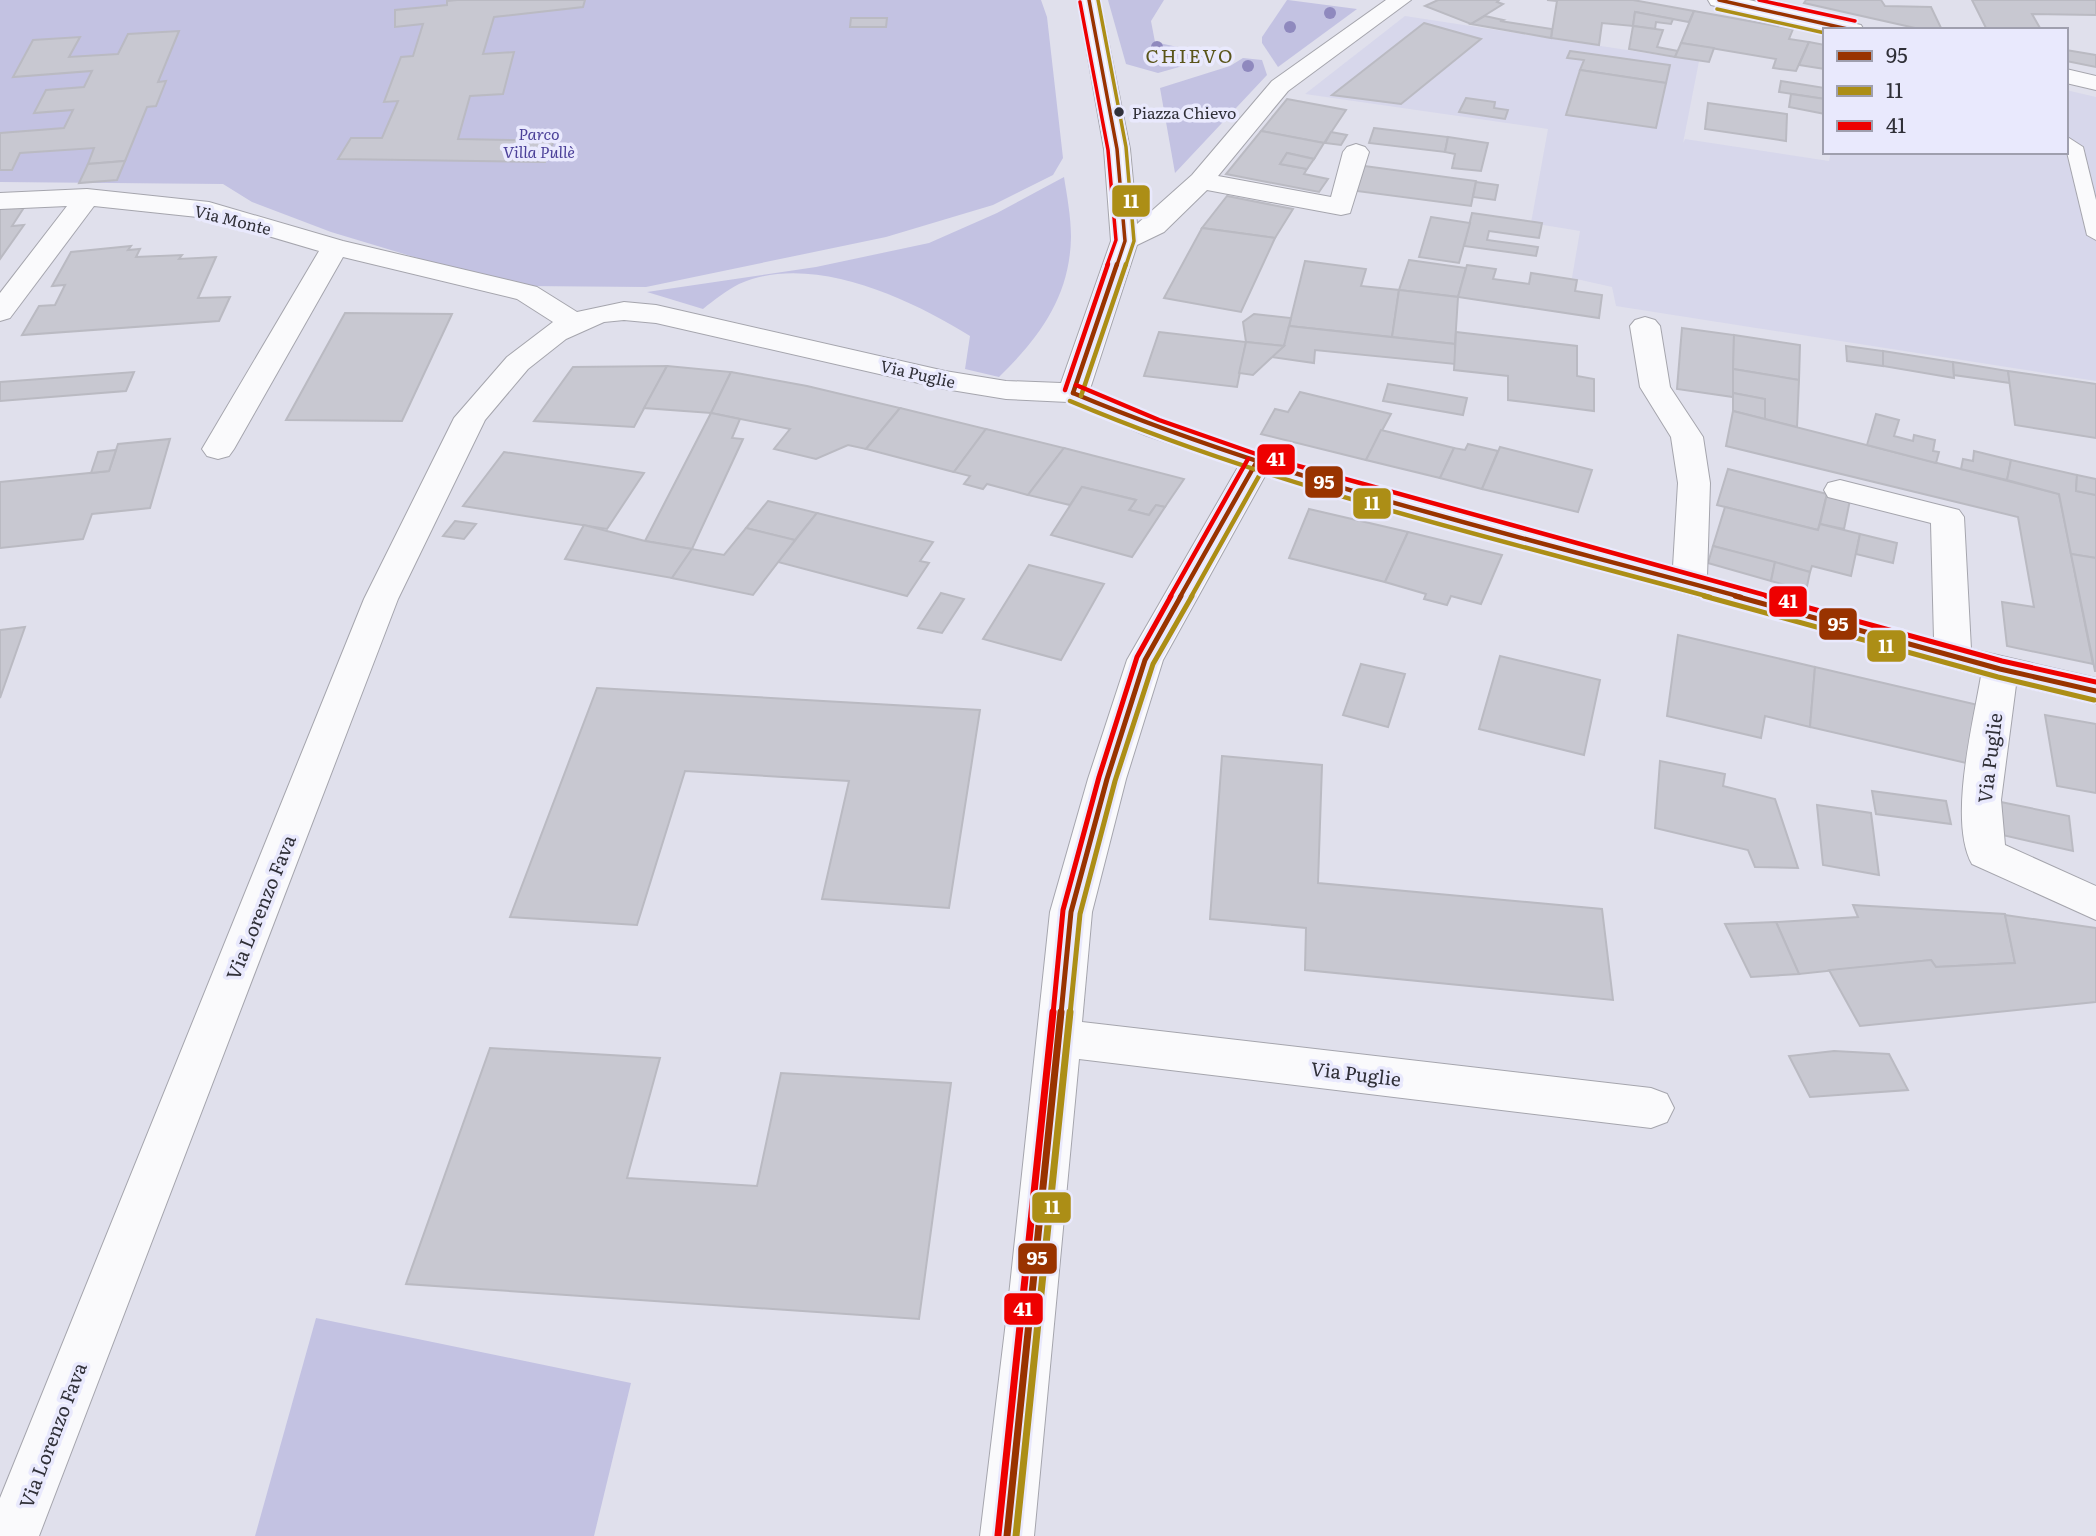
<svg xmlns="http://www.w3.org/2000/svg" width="2096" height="1536" viewBox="0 0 2096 1536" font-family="Literata,serif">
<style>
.built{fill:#d7d7eb}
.green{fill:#c3c2e2}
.building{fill:#c8c8d1;stroke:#babac2;stroke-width:2}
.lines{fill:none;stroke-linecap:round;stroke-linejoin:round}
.service-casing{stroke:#a5a5ad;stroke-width:2}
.minor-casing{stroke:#a5a5ad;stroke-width:2}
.tertiary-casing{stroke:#a5a5ad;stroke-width:2}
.service{fill:#fafafc;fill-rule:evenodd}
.minor{fill:#fafafc;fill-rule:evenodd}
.tertiary{fill:#fafafc;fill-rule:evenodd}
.bus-1-far3-casing{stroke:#e9e9fd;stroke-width:7}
.bus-1-far2-casing{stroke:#e9e9fd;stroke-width:9}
.bus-1-far1-casing{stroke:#e9e9fd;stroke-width:10}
.bus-1-casing{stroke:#e9e9fd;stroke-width:12}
.bus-2-far3-casing{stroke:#e9e9fd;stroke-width:7}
.bus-2-far2-casing{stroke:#e9e9fd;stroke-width:9}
.bus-2-far1-casing{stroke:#e9e9fd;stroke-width:10}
.bus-2-casing{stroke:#e9e9fd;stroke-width:12}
.bus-3-far3-casing{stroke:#e9e9fd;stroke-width:7}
.bus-3-far2-casing{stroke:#e9e9fd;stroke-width:9}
.bus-3-far1-casing{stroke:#e9e9fd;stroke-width:10}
.bus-3-casing{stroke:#e9e9fd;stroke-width:12}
.bus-1-far3{stroke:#930;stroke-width:3.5}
.bus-1-far2{stroke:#930;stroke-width:4.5}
.bus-1-far1{stroke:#930;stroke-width:5}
.bus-1{stroke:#930;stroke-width:7}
.bus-2-far3{stroke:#ac8e16;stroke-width:3.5}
.bus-2-far2{stroke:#ac8e16;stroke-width:4.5}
.bus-2-far1{stroke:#ac8e16;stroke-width:5}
.bus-2{stroke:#ac8e16;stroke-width:7}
.bus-3-far3{stroke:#e00;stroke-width:3.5}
.bus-3-far2{stroke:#e00;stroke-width:4.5}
.bus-3-far1{stroke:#e00;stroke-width:5}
.bus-3{stroke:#e00;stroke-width:7}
.tree{fill:#8f89be}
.bus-dot{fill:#303038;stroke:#e9e9fd;stroke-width:2.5}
.labels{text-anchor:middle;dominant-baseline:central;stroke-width:7;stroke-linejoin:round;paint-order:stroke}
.far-bus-label{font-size:16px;fill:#303038;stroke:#e9e9fd;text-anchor:start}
.far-park-label{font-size:16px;font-style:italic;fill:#4c4199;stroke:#e9e9fd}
.far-street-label{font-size:16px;fill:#303038;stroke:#e9e9fd}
.far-quarter-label{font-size:19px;letter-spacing:2px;fill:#5a5519;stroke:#e9e9fd}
.street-label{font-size:19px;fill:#303038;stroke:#e9e9fd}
.line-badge{stroke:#e9e9fd;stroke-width:2.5}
.badge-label{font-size:19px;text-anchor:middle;font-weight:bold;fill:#fff}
</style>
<rect width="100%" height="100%" fill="#e0e0ec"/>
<path class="built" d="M1405 16 1699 61 1683 143 1685 139 1829 161 1831 152H2066V90L2096 97V381L1616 306 1612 287 1572 278 1580 231 1531 223 1548 129 1305 94Z"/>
<g class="green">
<path d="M0 0H1041L1047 17 1063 158 1053 175 993 205 886 237 646 287 525 286 464 272 331 232 252 202 223 184 0 182Z"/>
<path d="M1108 0H1164L1151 21 1155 42 1218 56 1158 73 1126 64Z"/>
<path d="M1287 0H1288L1357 9 1278 67 1262 43V37Z"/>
<path d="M1243 58 1262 60 1267 75 1175 173 1160 88 1230 66Z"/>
<path d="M1064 177C1067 196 1071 217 1071 237 1070 296 1040 337 999 377L965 369 970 336C909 298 811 252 739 284 727 290 714 300 703 309L647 292 816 267 929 243 997 213Z"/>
<path d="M316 1318 631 1383 594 1536H255Z"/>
</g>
<g class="building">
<path d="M585 0 583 7 494 17 483 54 514 52 503 94 470 96 458 139 554 141 545 162 338 159 351 138H382L398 101 384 102 401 57 413 56 423 24 395 27V10L447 5V1L457 0Z"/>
<path d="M1438 0H1499L1497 2 1503 4 1471 24 1425 6Z"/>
<path d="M1547 0H1633L1694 11 1689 22 1635 12 1633 26 1602 23 1599 45 1551 38 1557 1Z"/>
<path d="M1806 0H1881L1885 6 1931 7 1942 30H1924L1804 3Z"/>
<path d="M1972 0H2096V15L2032 14 2040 28 2050 30H1987Z"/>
<path d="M1694 11 1793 29 1789 39 1809 42 1796 71 1773 68 1776 59 1681 43Z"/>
<path d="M1635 12 1673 19 1671 24 1656 22 1655 29 1633 26Z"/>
<path d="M1485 16 1503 20 1500 21 1552 29 1551 38 1471 24Z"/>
<path d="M851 18H887L886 27H850Z"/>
<path d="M1424 23 1481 39 1401 104 1332 95Z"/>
<path d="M1633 26 1663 30 1657 47 1678 51 1675 57 1629 49Z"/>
<path d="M179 31 158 82 166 81 156 106 147 107 125 161 88 164 94 148 20 153 12 170H0V133L64 128 73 110 34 113 46 90 84 87 92 71 13 77 33 40 80 37 69 57 118 54 128 34Z"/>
<path d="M1809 42 1825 45V69L1799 65Z"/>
<path d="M1681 43 1714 48 1709 62 1675 57Z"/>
<path d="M2066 50 2096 55V67L2066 61Z"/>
<path d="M1570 51 1670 65 1666 83 1580 70 1584 60 1567 58Z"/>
<path d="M1580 70 1666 83 1656 128 1566 115Z"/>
<path d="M1781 81 1825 88V99L1779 92Z"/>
<path d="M1791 94 1825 99V114L1789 107Z"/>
<path d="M1466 98 1495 102 1494 108 1508 110 1505 119 1459 112Z"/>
<path d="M1287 99 1346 110 1324 143 1261 131Z"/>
<path d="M1708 103 1787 114 1786 141 1705 129Z"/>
<path d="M1374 128 1448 137 1445 152 1369 143Z"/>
<path d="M1261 131 1324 143 1314 159 1287 153 1280 164 1307 169 1304 174 1328 179 1319 192 1226 174Z"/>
<path d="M1331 132 1347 135 1341 145 1325 143Z"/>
<path d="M1448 137 1488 143 1481 171 1452 168 1455 154 1445 152Z"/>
<path d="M1287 153 1314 159 1307 169 1280 164Z"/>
<path d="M125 161 117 180 79 183 88 164Z"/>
<path d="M1357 165 1476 181 1471 206 1349 190Z"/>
<path d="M1476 182 1498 185 1495 200 1473 197Z"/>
<path d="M1227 196 1293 209 1275 238 1202 228Z"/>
<path d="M0 206H25L12 226 24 225 0 259Z"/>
<path d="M1472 213 1542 223 1539 238 1489 231 1487 240 1538 247 1536 256 1464 246Z"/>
<path d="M1431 217 1470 223 1459 263 1419 257Z"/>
<path d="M1202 228 1275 238 1241 312 1164 298Z"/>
<path d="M131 246 128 250 140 249 136 257 182 255 179 259 216 257 198 298 230 297 219 321 22 335 39 306 55 305 65 285 52 286 71 252Z"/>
<path d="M1409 260 1466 268 1458 297 1399 290Z"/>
<path d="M1305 261 1366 269 1361 286 1399 290 1392 337 1289 326Z"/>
<path d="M1467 265 1496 269 1493 279 1529 284 1531 273 1577 280 1575 291 1602 295 1599 318 1458 297Z"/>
<path d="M1399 290 1458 297 1455 344 1392 337Z"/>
<path d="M345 313 452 314 402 421 286 420Z"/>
<path d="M1254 314 1291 318 1284 346 1246 342 1243 322Z"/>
<path d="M1289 326 1455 344V364L1315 350 1314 363 1271 357 1284 346Z"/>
<path d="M1682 328 1734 335 1733 397 1677 389Z"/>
<path d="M1159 332 1246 342 1237 387 1144 376Z"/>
<path d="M1456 332 1577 346V376L1594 379V411L1508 400V376L1454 370Z"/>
<path d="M1734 335 1800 345 1799 380 1733 369Z"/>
<path d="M1246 342 1284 346 1253 375 1239 373Z"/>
<path d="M1846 346 1883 351V366L1847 361Z"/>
<path d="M1883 351 1953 362 1954 378 1883 366Z"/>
<path d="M1953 362 2008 371 2010 383 1954 375Z"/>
<path d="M667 366 634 427 534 421 573 367Z"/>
<path d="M667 366 731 372 711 413 644 408Z"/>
<path d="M1733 369 1799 380 1797 427 1765 419V399L1733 393Z"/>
<path d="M2008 371 2096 384V438L2015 425Z"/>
<path d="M134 372 126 391 0 401V382Z"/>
<path d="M731 372 807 386 900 408 866 449 848 445 816 459 774 449 790 429 711 413Z"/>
<path d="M1388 384 1467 398 1463 415 1383 401Z"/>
<path d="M1300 392 1391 414 1366 460 1261 434 1275 409 1288 412Z"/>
<path d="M1733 393 1765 399V419L1733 411Z"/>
<path d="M900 408 986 429 954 472 866 449Z"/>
<path d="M1733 411 2059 494 2093 664 2007 646 2002 602 2034 607 2018 517 1726 446Z"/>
<path d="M711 413 740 419 732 438 743 439 692 549 645 541Z"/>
<path d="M1876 414 1899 420 1894 436 1913 441 1914 435 1935 440 1933 451 1939 452 1936 463 1867 445Z"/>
<path d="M986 429 1064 448 1028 495 987 484 983 489 964 484 970 476 954 472Z"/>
<path d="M1381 430 1454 448 1440 478 1366 460Z"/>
<path d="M170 439 150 508 92 514 83 539 0 548V482L109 471 118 444Z"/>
<path d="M1468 444 1498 451 1482 489 1440 478 1454 448 1465 450Z"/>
<path d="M1500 447 1592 470 1578 512 1482 489Z"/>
<path d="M1064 448 1184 479 1165 507 1156 505 1149 515 1129 510 1136 500 1082 487 1070 505 1028 495Z"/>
<path d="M116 450 109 471 91 473 98 452Z"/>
<path d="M1974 451 2011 460 2007 480 1961 469 1963 459 1973 461Z"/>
<path d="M504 452 644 473 607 529 463 506Z"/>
<path d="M2011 460 2077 475 2076 491 2096 495V558L2071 554 2059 494 2007 480Z"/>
<path d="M1728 469 1827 494 1818 530 1717 505Z"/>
<path d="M2077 475 2096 479V495L2076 491Z"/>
<path d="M1082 487 1136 500 1129 510 1149 515 1156 505 1165 507 1132 557 1051 535Z"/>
<path d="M1827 494 1850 500 1844 529 1820 524Z"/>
<path d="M768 501 817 513 795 540 746 528Z"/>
<path d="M1725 507 1818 530 1820 524 1860 534 1851 576 1812 566 1810 572 1713 546Z"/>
<path d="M1309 509 1408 532 1385 582 1289 558Z"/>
<path d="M817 513 933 542 920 561 929 563 907 596 778 562Z"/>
<path d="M455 521 476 524 464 539 443 536Z"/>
<path d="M584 525 645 541 692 549 672 578 565 559Z"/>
<path d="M746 528 795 540 753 595 672 578 692 549 724 555Z"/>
<path d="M1408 532 1502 555 1481 604 1451 596 1447 605 1424 599 1426 594 1385 582Z"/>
<path d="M1860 534 1897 543 1893 563 1856 554Z"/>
<path d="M1713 546 1775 562 1771 581 1708 563Z"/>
<path d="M2071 554 2096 558V671H2095Z"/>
<path d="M1775 562 1810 572 1806 591 1771 581Z"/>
<path d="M1029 565 1104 584 1061 660 983 639Z"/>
<path d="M941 593 964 599 942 633 918 628Z"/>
<path d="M25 627 0 698V630Z"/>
<path d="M1678 635 1815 667 1810 727 1765 716 1761 738 1667 716Z"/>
<path d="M1500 656 1600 680 1584 755 1479 729Z"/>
<path d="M1361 664 1405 674 1388 727 1343 715Z"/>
<path d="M1815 667 1978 705 1975 765 1810 727Z"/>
<path d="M597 688 980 710 949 908 822 899 849 781 685 771 637 925 510 917Z"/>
<path d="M2045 715 2096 724V793L2057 786Z"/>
<path d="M1222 756 1322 765 1318 883 1602 909 1613 1000 1305 970 1306 928 1210 919Z"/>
<path d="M1660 761 1725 774 1723 786 1775 799 1798 868 1755 867 1748 850 1655 828Z"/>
<path d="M1872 791 1946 801 1951 824 1876 814Z"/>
<path d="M1996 801 2069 816 2073 851 1998 834Z"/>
<path d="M1817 805 1871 813 1879 875 1823 865Z"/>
<path d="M1853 905 2005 914 2015 963 1936 967 1931 960 1799 974 1776 922 1858 917Z"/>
<path d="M2005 915 2096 928V1002L1860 1026 1829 970 1931 960 1936 967 2015 963Z"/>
<path d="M1776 922 1799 974 1751 977 1725 924Z"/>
<path d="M490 1048 660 1058 627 1178 757 1186 781 1073 951 1083 919 1319 406 1284Z"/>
<path d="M1834 1051 1889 1054 1908 1090 1810 1097 1789 1056Z"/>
</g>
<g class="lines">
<defs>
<path id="service" d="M2066 136 2083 147 2096 200V240L2087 235 2066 148Z"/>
<path id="minor" d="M1078 0H1100L1130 149 1137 224 1192 175 1272 81 1386 0H1411L1288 91 1218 176 1331 197 1343 152 1347 147 1356 144 1365 147 1369 152 1350 213 1341 215 1207 190 1164 232 1137 245 1090 389 1167 421 1267 456 1673 567 1678 483 1671 437 1640 387 1630 326 1635 320 1645 317 1655 320 1660 326 1670 387 1703 437 1710 483 1707 577 1934 639 1931 523 1828 497 1824 490 1828 483 1840 480 1959 510 1964 517 1971 649 2096 678V704L2016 685 2001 800 2005 845 2096 886V920L1972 864C1948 821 1973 724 1981 676L1265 476 1163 660 1126 779 1092 912 1082 1022 1651 1088 1667 1094 1674 1108 1667 1122 1651 1128 1079 1059 1034 1536H980L1008 1305 1050 912 1088 779 1127 660 1238 467 1145 435 1068 402 1006 399 945 389 656 323 624 320 604 322 566 339 528 369 485 420 398 599 39 1536H0V1498L364 599 454 418 507 357 553 322 517 299 343 257 234 449 229 456 218 459 207 456 202 449 319 251 207 218 94 206 10 318 0 321V293L67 206 0 209V193L87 189 209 202 343 241 537 287 577 312 624 302 656 305 945 371 1006 381 1061 383 1111 241 1104 149Z"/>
<g id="tertiary">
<path d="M1708 0H1749L1861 25 1864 30H1825L1711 5Z"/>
<path d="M2066 69 2096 76V90L2066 83Z"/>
</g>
</defs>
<use href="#service" class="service-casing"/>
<use href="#minor" class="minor-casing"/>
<use href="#tertiary" class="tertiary-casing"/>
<use href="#service" class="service"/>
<use href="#minor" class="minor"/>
<use href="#tertiary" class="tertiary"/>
<defs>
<g id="bus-1-far3">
<path d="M1089 0 1117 149 1125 241 1117 265"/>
<path d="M1719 0 1852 30"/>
</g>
<g id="bus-1-far2">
<path d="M1073 393C1287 483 1517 535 1741 597"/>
<path d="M1073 393 1117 264"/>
<path d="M1180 597 1256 463"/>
</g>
<g id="bus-1-far1">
<path d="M1735 596 2000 669 2096 691"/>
<path d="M1061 1014 1071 912 1107 779 1145 660 1181 596"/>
</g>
<path id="bus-1" d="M1007 1536 1061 1012"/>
<g id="bus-2-far3">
<path d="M1098 0 1126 147 1134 241 1126 265"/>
<path d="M1717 9 1825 33"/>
</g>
<g id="bus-2-far2">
<path d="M1081 396 1126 264"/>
<path d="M1070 401C1276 488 1495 538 1710 597"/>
<path d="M1191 597 1264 467"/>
</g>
<g id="bus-2-far1">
<path d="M1704 596 1998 677 2094 700"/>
<path d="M1070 1014 1080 914 1115 781 1153 664 1192 596"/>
</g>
<path id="bus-2" d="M1016 1536 1070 1012"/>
<g id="bus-3-far3">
<path d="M1759 0 1855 21"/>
<path d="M1080 2 1108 150 1116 240 1107 265"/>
</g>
<g id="bus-3-far2">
<path d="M1076 385 1159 420 1259 455 1772 597"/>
<path d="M1065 390 1108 264"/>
<path d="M1170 597 1248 459"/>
</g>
<g id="bus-3-far1">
<path d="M1766 596 2002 661 2096 682"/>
<path d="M1053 1014 1063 910 1099 777 1137 657 1171 596"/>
</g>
<path id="bus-3" d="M998 1535 1053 1012"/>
</defs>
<use href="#bus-1-far3" class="bus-1-far3-casing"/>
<use href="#bus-1-far2" class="bus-1-far2-casing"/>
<use href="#bus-1-far1" class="bus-1-far1-casing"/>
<use href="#bus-1" class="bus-1-casing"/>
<use href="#bus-2-far3" class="bus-2-far3-casing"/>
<use href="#bus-2-far2" class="bus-2-far2-casing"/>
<use href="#bus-2-far1" class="bus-2-far1-casing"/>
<use href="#bus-2" class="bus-2-casing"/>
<use href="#bus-3-far3" class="bus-3-far3-casing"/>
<use href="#bus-3-far2" class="bus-3-far2-casing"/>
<use href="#bus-3-far1" class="bus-3-far1-casing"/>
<use href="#bus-3" class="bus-3-casing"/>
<use href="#bus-1-far3" class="bus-1-far3"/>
<use href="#bus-1-far2" class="bus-1-far2"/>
<use href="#bus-1-far1" class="bus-1-far1"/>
<use href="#bus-1" class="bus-1"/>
<use href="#bus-2-far3" class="bus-2-far3"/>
<use href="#bus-2-far2" class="bus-2-far2"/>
<use href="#bus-2-far1" class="bus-2-far1"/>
<use href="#bus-2" class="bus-2"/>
<use href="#bus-3-far3" class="bus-3-far3"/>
<use href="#bus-3-far2" class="bus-3-far2"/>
<use href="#bus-3-far1" class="bus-3-far1"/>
<use href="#bus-3" class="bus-3"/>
</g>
<g class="tree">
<circle cx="1330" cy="13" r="6"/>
<circle cx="1290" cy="27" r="6"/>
<circle cx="1157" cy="47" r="6"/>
<circle cx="1248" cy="66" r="6"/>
</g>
<circle class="bus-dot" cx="1119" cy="112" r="6"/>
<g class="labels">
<g class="far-bus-label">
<text x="1132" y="112">Piazza Chievo</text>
</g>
<g class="far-park-label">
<text x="539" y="133">Parco<tspan x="539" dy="18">Villa Pullè</tspan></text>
</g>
<g class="far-street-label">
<text transform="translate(233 219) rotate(14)">Via Monte</text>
<text transform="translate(918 373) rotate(13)">Via Puglie</text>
</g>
<g class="far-quarter-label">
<text x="1190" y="55">CHIEVO</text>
</g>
<g class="street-label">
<text transform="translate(1989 758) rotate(-83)">Via Puglie</text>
<text transform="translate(260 907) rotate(-68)">Via Lorenzo Fava</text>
<text transform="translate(1356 1073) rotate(7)">Via Puglie</text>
<text transform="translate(52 1435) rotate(-69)">Via Lorenzo Fava</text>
</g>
</g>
<g class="line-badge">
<rect x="1111" y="184" width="40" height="34" rx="7" fill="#ac8e16"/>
<rect x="1256" y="443" width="40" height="33" rx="7" fill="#e00"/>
<rect x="1304" y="465" width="40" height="34" rx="7" fill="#930"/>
<rect x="1352" y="487" width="40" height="33" rx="7" fill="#ac8e16"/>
<rect x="1768" y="585" width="40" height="33" rx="7" fill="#e00"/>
<rect x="1818" y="607" width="40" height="34" rx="7" fill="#930"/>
<rect x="1866" y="629" width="41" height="34" rx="7" fill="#ac8e16"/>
<rect x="1031" y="1191" width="41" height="33" rx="7" fill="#ac8e16"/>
<rect x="1017" y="1242" width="41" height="33" rx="7" fill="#930"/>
<rect x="1003" y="1292" width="41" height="34" rx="7" fill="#e00"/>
</g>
<g class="badge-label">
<text x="1131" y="208">11</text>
<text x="1276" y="466">41</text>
<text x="1324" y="489">95</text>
<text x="1372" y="510">11</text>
<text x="1788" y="608">41</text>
<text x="1838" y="631">95</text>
<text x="1886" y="653">11</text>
<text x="1052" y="1214">11</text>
<text x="1037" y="1265">95</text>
<text x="1023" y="1316">41</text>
</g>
<rect x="1823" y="28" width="245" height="126" fill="#e9e9fd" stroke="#9f9fae" stroke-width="2"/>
<rect x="1837" y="51" width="35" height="10" fill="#993300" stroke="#9f9fae" stroke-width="2"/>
<text x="1886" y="63" font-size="21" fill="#303038">95</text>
<rect x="1837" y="86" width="35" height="10" fill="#ac8e16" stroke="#9f9fae" stroke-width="2"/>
<text x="1886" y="98" font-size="21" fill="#303038">11</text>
<rect x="1837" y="121" width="35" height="10" fill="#ee0000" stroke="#9f9fae" stroke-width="2"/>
<text x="1886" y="133" font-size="21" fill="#303038">41</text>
</svg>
